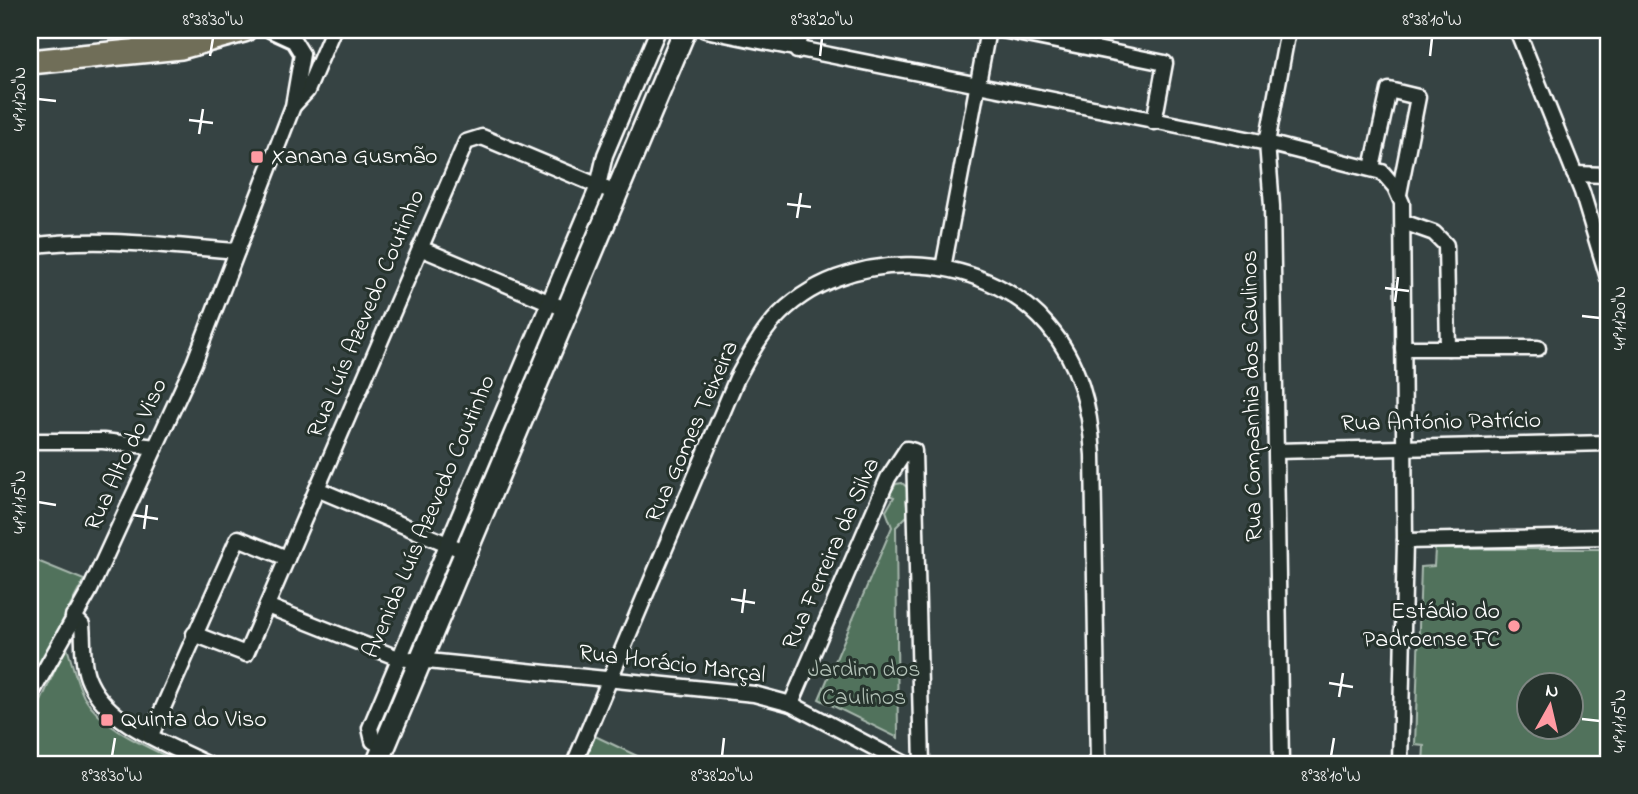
<svg xmlns="http://www.w3.org/2000/svg" width="1638" height="794" viewBox="0 0 1638 794" font-family="'Indie Flower',sans-serif">
<style>
.green{fill:#51725c;stroke:#a8b8ae;stroke-width:2;fill-rule:evenodd}
.lines{fill:none;stroke-linecap:round;stroke-linejoin:round}
.street-casing{stroke:#fff;stroke-width:19}
.secondary-casing{stroke:#fff;stroke-width:26}
.primary-casing{stroke:#fff;stroke-width:28}
.street{stroke:#26332d;stroke-width:14}
.secondary{stroke:#26332d;stroke-width:21}
.primary{stroke:#706e59;stroke-width:23}
.ticks{fill:none;stroke:#fff;stroke-width:2.5}
.poi-dot{fill:#ff9aa2;stroke:#26332d;stroke-width:2.5}
.labels{text-anchor:middle;dominant-baseline:central;stroke-width:6;stroke-linejoin:round;paint-order:stroke}
.poi-label{font-size:24px;fill:#fff;stroke:#26332d;text-anchor:start}
.street-label{font-size:24px;fill:#fff;stroke:#26332d}
.park-label{font-size:24px;fill:#b1c0b6;stroke:#26332d}
.neatline{fill:none;stroke:#fff;stroke-width:2.5}
.ticks-label{font-size:18px;text-anchor:middle;fill:#fff}
</style>
<rect width="100%" height="100%" fill="#364343"/>
<filter id="ink" filterUnits="userSpaceOnUse"><feTurbulence type="fractalNoise" baseFrequency=".0143" numOctaves="2"/><feDisplacementMap in="SourceGraphic" scale="14" xChannelSelector="R" yChannelSelector="G"/><feConvolveMatrix kernelMatrix="1 2 1 2 8 2 1 2 1" color-interpolation-filters="sRGB"/></filter>
<g filter="url(#ink)">
<g class="green">
<path d="M902 483 909 489 910 500H906L908 515 896 527 898 738 819 699 892 527 886 511 894 497 889 495 896 484Z"/>
<path d="M1435 549H1608V764H1423L1424 746 1415 745 1421 567 1434 566ZM1530 686H1572V728H1530Z"/>
<path d="M30 558 84 580 30 683Z"/>
<path d="M66 645C72 661 76 682 84 697 104 731 149 747 182 764H30V726Z"/>
<path d="M595 736 654 764H583Z"/>
</g>
<g class="lines">
<defs>
<g id="street">
<path d="M705 30 1267 143 1382 172 1395 187 1402 203 1405 541 1400 764"/>
<path d="M1002 30 1165 63 1154 122"/>
<path d="M1517 30 1582 192 1608 278"/>
<path d="M797 51 802 30"/>
<path d="M294 105 307 91 333 30"/>
<path d="M1372 168 1389 90 1418 97 1399 194"/>
<path d="M1574 174 1608 175"/>
<path d="M1403 222 1434 233 1446 245 1448 348"/>
<path d="M30 246C99 236 168 246 237 251"/>
<path d="M420 248 558 306"/>
<path d="M943 268 988 30"/>
<path d="M1403 348H1538"/>
<path d="M30 441H103L156 447"/>
<path d="M1276 451 1608 443"/>
<path d="M317 489 464 551"/>
<path d="M1405 541 1608 537"/>
<path d="M267 606 398 658 754 694 791 704 905 764"/>
<path d="M73 616 82 625C84 644 81 665 90 683 110 725 168 744 207 764"/>
<path d="M194 634 246 654 466 142 482 137 606 189"/>
<path d="M30 696 90 590 194 363 293 106 302 54 294 41 270 30"/>
<path d="M791 704 888 478 907 449 914 451 922 764"/>
<path d="M151 735 238 538 287 558"/>
<path d="M384 747 373 741 370 728 598 186 605 155 658 30"/>
<path d="M574 764 737 378C748 358 759 337 774 320 843 244 982 248 1048 326 1080 363 1090 407 1093 455L1098 764"/>
<path d="M1281 764 1272 206 1267 143 1288 30"/>
</g>
<path id="secondary" d="M377 764 685 30"/>
<path id="primary" d="M30 62 181 47 244 30"/>
</defs>
<use href="#street" class="street-casing"/>
<use href="#secondary" class="secondary-casing"/>
<use href="#primary" class="primary-casing"/>
<use href="#street" class="street"/>
<use href="#secondary" class="secondary"/>
<use href="#primary" class="primary"/>
</g>
</g>
<path class="ticks" d="M210 56 213 38M820 56 822 38M1430 56 1432 38M38 99 56 101M189 120 213 123M199 134 203 109M787 204 811 207M797 218 801 193M1385 288 1409 291M1395 302 1398 277M1582 316 1600 318M38 502 56 505M133 515 158 519M144 529 147 505M731 599 755 603M742 613 745 589M1329 683 1353 687M1339 697 1343 673M1582 719 1600 721M112 756 115 738M722 756 724 738M1331 756 1334 738"/>
<g class="poi-dot">
<rect x="250" y="150" width="14" height="14" rx="3.5"/>
<circle cx="1514" cy="626" r="7"/>
<rect x="100" y="713" width="14" height="14" rx="3.5"/>
</g>
<g class="labels">
<g class="poi-label">
<text x="271" y="157">Xanana Gusmão</text>
<text x="1500" y="612" text-anchor="end">Estádio do<tspan x="1500" dy="28">Padroense FC</tspan></text>
<text x="121" y="720">Quinta do Viso</text>
</g>
<g class="street-label">
<text transform="translate(367 314) rotate(-67)">Rua Luís Azevedo Coutinho</text>
<text transform="translate(1253 396) rotate(-91)">Rua Companhia dos Caulinos</text>
<text transform="translate(1441 423) rotate(-1)">Rua António Patrício</text>
<text transform="translate(693 432) rotate(-66)">Rua Gomes Teixeira</text>
<text transform="translate(127 455) rotate(-65)">Rua Alto do Viso</text>
<text transform="translate(430 517) rotate(-67)">Avenida Luís Azevedo Coutinho</text>
<text transform="translate(832 554) rotate(-66)">Rua Ferreira da Silva</text>
<text transform="translate(672 665) rotate(7)">Rua Horácio Marçal</text>
</g>
<g class="park-label">
<text x="864" y="670">Jardim dos<tspan x="864" dy="28">Caulinos</tspan></text>
</g>
</g>
<rect width="1638" height="794" fill="none" stroke="#26332d" stroke-width="77"/>
<g transform="translate(1550 706) rotate(8)"><circle r="33" fill="#26332d" stroke="#7d8581" stroke-width="2"/>
<path d="M0-5L12 26L0 18L-12 26Z" fill="#ff9aa2"/>
<text y="-10" font-size="19" font-weight="bold" text-anchor="middle" fill="#ffffff">N</text>
</g>
<rect x="38" y="38" width="1562" height="718" class="neatline"/>
<g class="ticks-label">
<text x="213" y="25">8°38'30"W</text>
<text x="822" y="25">8°38'20"W</text>
<text x="1432" y="25">8°38'10"W</text>
<text transform="translate(19 99) rotate(-90)" y="6">41°11'20"N</text>
<text transform="translate(1619 318) rotate(-90)" y="6">41°11'20"N</text>
<text transform="translate(19 502) rotate(-90)" y="6">41°11'15"N</text>
<text transform="translate(1619 721) rotate(-90)" y="6">41°11'15"N</text>
<text x="112" y="781">8°38'30"W</text>
<text x="722" y="781">8°38'20"W</text>
<text x="1331" y="781">8°38'10"W</text>
</g>
</svg>
